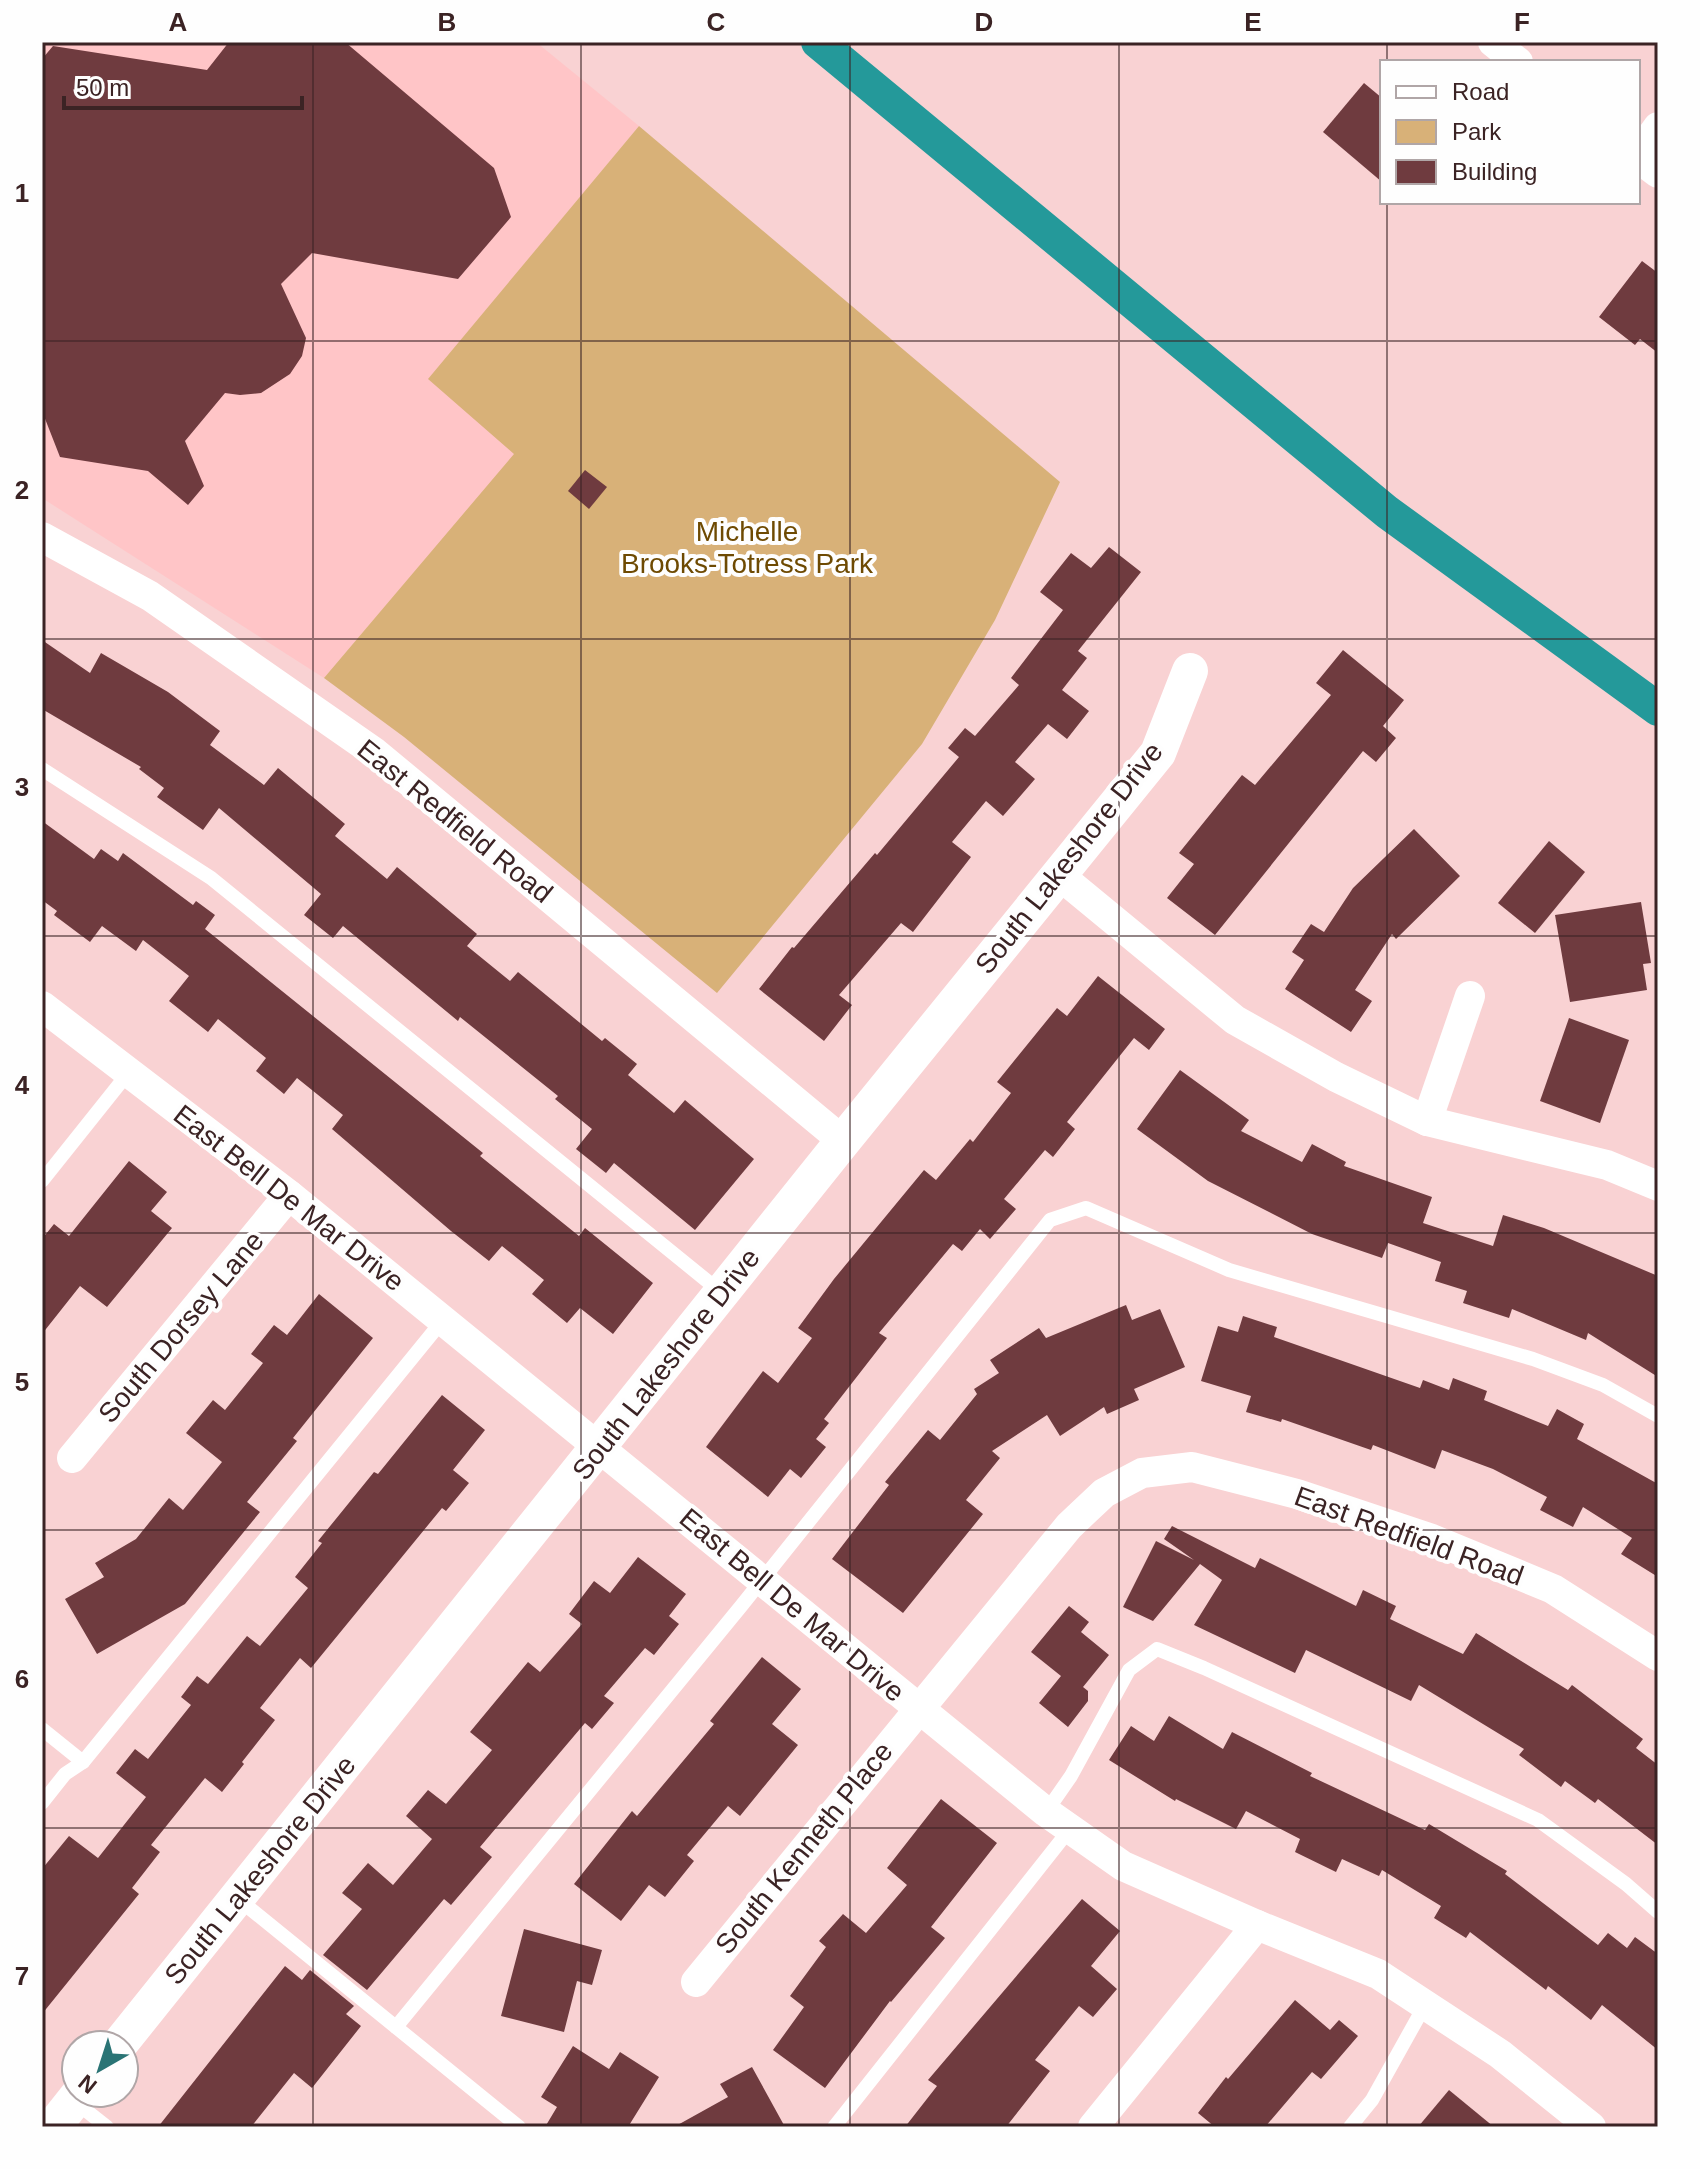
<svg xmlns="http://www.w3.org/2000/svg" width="1700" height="2169" viewBox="0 0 1700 2169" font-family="Helvetica,sans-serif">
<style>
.built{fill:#ffc5c7}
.green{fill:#d8b178}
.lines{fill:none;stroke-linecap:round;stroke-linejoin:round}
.canal{stroke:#24999a;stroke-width:34}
.building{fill:#6f3b3f}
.service{stroke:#fff;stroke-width:14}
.minor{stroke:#fff;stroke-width:30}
.tertiary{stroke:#fff;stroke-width:36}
.grid{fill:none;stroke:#3b2324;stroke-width:2;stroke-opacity:0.55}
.labels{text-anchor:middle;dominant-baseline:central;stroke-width:8;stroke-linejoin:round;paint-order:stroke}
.park-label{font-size:28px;fill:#6e4a02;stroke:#fefefe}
.street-label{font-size:28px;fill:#3b2324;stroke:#fefefe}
.neatline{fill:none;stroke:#3b2324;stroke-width:3}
.grid-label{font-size:26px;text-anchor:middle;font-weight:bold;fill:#3b2324}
</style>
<rect width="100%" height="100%" fill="#f9d2d3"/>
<path class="built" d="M42 42H536L639 126 429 379 515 454 324 678 42 498Z"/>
<path class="green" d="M639 126 1060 482 995 620 922 744 717 993 404 737 324 678 514 454 428 379Z"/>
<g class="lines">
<path class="canal" d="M818 42 1387 512 1658 709"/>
</g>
<g class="building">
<path d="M229 42H345L494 168 511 217 458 279 312 253 281 284 306 338 302 356 290 374 261 393 240 395 225 393 185 441 204 486 188 505 148 471 60 457 42 411V59L53 46 207 70Z"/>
<path d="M1364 83 1382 98V182L1323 132Z"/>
<path d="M1642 261 1658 273V353L1640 339 1635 345 1599 317Z"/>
<path d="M585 470 607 487 589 509 568 491Z"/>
<path d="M1109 547 1141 572 1078 651 1087 658 1062 690 1089 711 1067 739 1048 724 1015 762 1035 779 1003 816 986 801 952 842 971 857 913 932 901 923 839 995 852 1005 824 1041 759 989 792 947 794 948 875 853 877 855 959 757 948 748 965 728 975 736 1019 685 1011 678 1063 610 1040 592 1071 553 1091 568Z"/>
<path d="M42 640 90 673 101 653 168 692 220 731 210 745 264 785 278 768 345 824 335 836 387 879 397 867 477 934 467 946 510 981 518 972 602 1041 605 1038 637 1064 628 1075 674 1113 685 1100 754 1159 695 1230 614 1163 606 1173 576 1149 592 1129 555 1099 558 1096 460 1017 458 1021 343 926 333 938 304 915 321 894 219 808 203 830 157 797 164 788 139 769 141 767 42 709Z"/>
<path d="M1343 650 1404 700 1383 726 1396 738 1376 762 1363 751 1215 935 1167 898 1194 864 1179 853 1242 775 1255 785 1331 695 1316 683Z"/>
<path d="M42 821 94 859 101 849 118 861 123 853 193 905 196 901 215 915 205 929 483 1153 480 1156 579 1236 585 1228 653 1283 613 1334 580 1308 567 1323 532 1294 544 1280 502 1246 489 1261 451 1231 332 1129 343 1115 297 1078 284 1094 256 1071 266 1058 218 1019 208 1032 169 1001 189 976 143 940 136 951 102 926 90 942 54 915 57 911 42 900Z"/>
<path d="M1414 829 1460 876 1396 939 1392 934 1355 990 1372 1001 1351 1032 1285 989 1304 960 1292 952 1311 924 1324 932 1353 888Z"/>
<path d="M1549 841 1585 872 1535 933 1498 903Z"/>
<path d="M1641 902 1651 963 1643 964 1647 990 1570 1002 1555 915Z"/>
<path d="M1098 976 1165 1029 1149 1050 1134 1038 1067 1122 1075 1129 1053 1157 1045 1150 1004 1199 1016 1209 990 1239 980 1229 962 1251 953 1244 879 1333 887 1338 824 1419 829 1423 816 1439 826 1447 801 1478 790 1469 768 1497 706 1447 763 1371 778 1383 812 1338 798 1328 834 1279 924 1170 936 1180 970 1139 973 1142 1011 1093 997 1082 1057 1008 1067 1016Z"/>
<path d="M1569 1018 1629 1040 1600 1123 1540 1101Z"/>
<path d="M1180 1070 1249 1120 1241 1131 1302 1162 1312 1144 1346 1162 1344 1166 1432 1197 1423 1223 1493 1246 1503 1215 1544 1228 1658 1276V1377L1588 1333 1586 1340 1512 1309 1509 1318 1463 1303 1467 1291 1435 1281 1441 1262 1388 1243 1382 1258 1312 1234 1208 1181 1137 1129Z"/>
<path d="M129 1161 167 1192 151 1211 172 1228 107 1307 80 1286 42 1334V1239L54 1224 69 1236Z"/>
<path d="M319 1294 373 1338 293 1438 297 1441 247 1502 260 1512 185 1604 97 1654 65 1599 104 1577 95 1563 136 1539 169 1498 183 1510 222 1462 186 1433 213 1400 225 1410 263 1363 251 1354 274 1325 287 1335Z"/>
<path d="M1126 1305 1132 1320 1160 1309 1185 1367 1134 1389 1139 1400 1107 1414 1104 1407 1060 1436 1047 1415 992 1451 1000 1458 966 1500 983 1514 903 1613 832 1559 889 1485 885 1482 928 1430 940 1440 977 1394 974 1389 999 1373 990 1360 1039 1328 1046 1338Z"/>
<path d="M1243 1316 1277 1327 1274 1337 1420 1388 1423 1380 1449 1390 1453 1378 1487 1391 1484 1400 1548 1426 1557 1409 1584 1424 1577 1439 1658 1484V1577L1621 1554 1632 1538 1583 1507 1573 1527 1540 1510 1547 1497 1493 1469 1442 1450 1435 1469 1373 1445 1371 1450 1282 1419 1281 1422 1246 1412 1251 1396 1201 1381 1218 1326 1238 1332Z"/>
<path d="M442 1395 485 1430 453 1470 469 1483 446 1511 442 1508 311 1668 300 1658 260 1708 275 1720 242 1762 244 1764 222 1792 205 1778 151 1845 160 1852 132 1888 139 1894 42 2014V1869L69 1836 98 1858 146 1797 116 1773 135 1749 148 1759 191 1705 181 1697 197 1676 208 1684 247 1636 260 1646 308 1588 295 1577 322 1543 318 1541 374 1472 378 1474Z"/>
<path d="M1172 1526 1255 1568 1260 1558 1356 1606 1363 1590 1396 1606 1390 1619 1463 1654 1476 1633 1568 1690 1572 1685 1643 1739 1636 1748 1658 1765V1845L1598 1799 1595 1803 1565 1781 1561 1787 1519 1755 1524 1749 1419 1685 1411 1701 1306 1650 1295 1673 1194 1625 1222 1580 1200 1564 1153 1621 1123 1607 1156 1541 1194 1560 1164 1539Z"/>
<path d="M638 1557 686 1594 669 1616 679 1624 654 1655 645 1648 604 1696 614 1703 592 1729 585 1723 480 1847 492 1857 451 1905 444 1899 367 1990 323 1955 362 1909 342 1893 368 1863 393 1885 432 1839 406 1816 428 1790 446 1804 492 1750 470 1732 528 1662 540 1672 582 1624 569 1614 594 1581 610 1593Z"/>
<path d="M1069 1606 1089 1622 1081 1632 1109 1655 1083 1687 1088 1691V1701L1068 1727 1039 1703 1061 1676 1031 1652Z"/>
<path d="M762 1657 801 1689 772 1724 798 1745 740 1816 728 1806 687 1855 694 1861 665 1897 649 1885 621 1921 574 1884 632 1811 637 1816 714 1724 710 1721Z"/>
<path d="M1169 1716 1223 1749 1232 1732 1312 1773 1310 1776 1425 1830 1429 1824 1507 1871 1505 1874 1598 1945 1608 1933 1627 1948 1635 1937 1658 1954V2050L1602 2005 1591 2020 1548 1986 1546 1990 1470 1932 1466 1938 1434 1918 1441 1906 1382 1870 1379 1876 1342 1859 1336 1872 1295 1852 1300 1839 1246 1811 1236 1829 1176 1799 1175 1801 1109 1760 1131 1726 1154 1741Z"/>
<path d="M941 1799 997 1843 931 1927 945 1938 891 2002 890 2001 825 2088 773 2050 804 2007 790 1996 826 1947 819 1941 843 1914 866 1933 907 1885 887 1868Z"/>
<path d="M1082 1899 1120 1931 1091 1966 1117 1989 1093 2017 1079 2006 1035 2060 1050 2071 1006 2127H905L937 2086 928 2080Z"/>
<path d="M524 1929 602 1950 592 1985 577 1981 564 2032 501 2016Z"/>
<path d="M285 1966 302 1980 310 1970 354 2006 346 2014 361 2026 312 2088 294 2073 251 2127H158Z"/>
<path d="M1295 2000 1330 2030 1339 2020 1358 2036 1321 2079 1312 2072 1265 2127H1215L1198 2113 1226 2077 1228 2079Z"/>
<path d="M573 2046 609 2069 620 2052 659 2077 628 2127H545L557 2107 541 2097Z"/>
<path d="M752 2067 785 2127H674L728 2097 720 2084Z"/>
<path d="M1449 2090 1494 2127H1418Z"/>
</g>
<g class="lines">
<g class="service">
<path d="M42 769 211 878 722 1293"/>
<path d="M42 1181 129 1072"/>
<path d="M42 1729 83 1762"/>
<path d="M42 1803 65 1774 83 1762 443 1320"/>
<path d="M1046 1812 1071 1776 1129 1670 1157 1649 1204 1668 1538 1820 1626 1884 1658 1912"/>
<path d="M237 1898 519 2127"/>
<path d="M396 2027 742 1605 1050 1220 1086 1208 1229 1270 1533 1359 1603 1385 1658 1416"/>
<path d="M74 2101 107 2127"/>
<path d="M834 2127 1070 1829"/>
<path d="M1350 2127 1372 2100 1425 2005"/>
</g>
<g class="minor">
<path d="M1493 42 1518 62"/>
<path d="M1638 155 1658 127"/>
<path d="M1638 158 1658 173"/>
<path d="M42 537 150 596 374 752 843 1141"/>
<path d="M1059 875 1235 1020 1336 1077 1427 1121 1607 1165 1658 1186"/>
<path d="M42 1006 289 1195 1046 1812 1123 1866 1257 1925 1378 1974 1500 2054 1591 2127"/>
<path d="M1427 1121 1470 996"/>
<path d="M72 1458 289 1195"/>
<path d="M696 1982 1069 1526 1104 1493 1142 1473 1192 1467 1297 1494 1432 1539 1553 1589 1658 1656"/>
<path d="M1093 2127 1257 1925"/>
</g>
<g class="tertiary">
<path d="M119 2045 843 1141 1158 753 1190 671"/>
<path d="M53 2127 80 2093"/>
</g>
</g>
<path class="grid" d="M313 42V2127M581 42V2127M850 42V2127M1119 42V2127M1387 42V62M1387 202V2127M42 341H1658M42 639H1658M42 936H1658M42 1233H1658M42 1530H1658M42 1828H1658"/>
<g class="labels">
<g class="park-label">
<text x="747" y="531">Michelle<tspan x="747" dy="32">Brooks-Totress Park</tspan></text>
</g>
<g class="street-label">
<text transform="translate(455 821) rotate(39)">East Redfield Road</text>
<text transform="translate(1069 858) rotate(-52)">South Lakeshore Drive</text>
<text transform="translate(289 1198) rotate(38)">East Bell De Mar Drive</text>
<text transform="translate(181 1327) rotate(-50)">South Dorsey Lane</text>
<text transform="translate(666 1364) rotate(-52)">South Lakeshore Drive</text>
<text transform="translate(1409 1536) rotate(20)">East Redfield Road</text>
<text transform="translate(792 1605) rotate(40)">East Bell De Mar Drive</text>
<text transform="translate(804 1848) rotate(-51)">South Kenneth Place</text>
<text transform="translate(260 1870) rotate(-51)">South Lakeshore Drive</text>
</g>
</g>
<rect width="1700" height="2169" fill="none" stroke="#fefefe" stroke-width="88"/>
<rect x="1380" y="60" width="260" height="144" fill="#fefefe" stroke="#b0a6a7" stroke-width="2"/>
<rect x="1396" y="86" width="40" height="12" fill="#ffffff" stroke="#b0a6a7" stroke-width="2"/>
<text x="1452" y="100" font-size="24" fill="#3b2324">Road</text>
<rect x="1396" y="120" width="40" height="24" fill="#d8b178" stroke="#b0a6a7" stroke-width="2"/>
<text x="1452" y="140" font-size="24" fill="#3b2324">Park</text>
<rect x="1396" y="160" width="40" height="24" fill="#6f3b3f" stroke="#b0a6a7" stroke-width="2"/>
<text x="1452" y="180" font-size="24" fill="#3b2324">Building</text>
<g transform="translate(100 2069) rotate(219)"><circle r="38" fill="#fefefe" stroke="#b0a6a7" stroke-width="2"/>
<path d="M0-6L14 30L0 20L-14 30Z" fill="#2a7475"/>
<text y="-12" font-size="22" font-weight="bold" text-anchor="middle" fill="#3b2324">N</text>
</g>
<path d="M64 96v12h238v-12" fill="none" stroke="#3b2324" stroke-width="4"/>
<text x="76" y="96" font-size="24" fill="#3b2324" stroke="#fefefe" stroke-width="6" paint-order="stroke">50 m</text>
<rect x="44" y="44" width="1612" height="2081" class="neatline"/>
<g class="grid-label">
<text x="178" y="31">A</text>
<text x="447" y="31">B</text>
<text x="716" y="31">C</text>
<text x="984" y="31">D</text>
<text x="1253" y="31">E</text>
<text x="1522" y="31">F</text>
<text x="22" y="202">1</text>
<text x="22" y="499">2</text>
<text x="22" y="796">3</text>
<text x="22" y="1094">4</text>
<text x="22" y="1391">5</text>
<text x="22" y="1688">6</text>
<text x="22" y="1985">7</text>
</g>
</svg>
